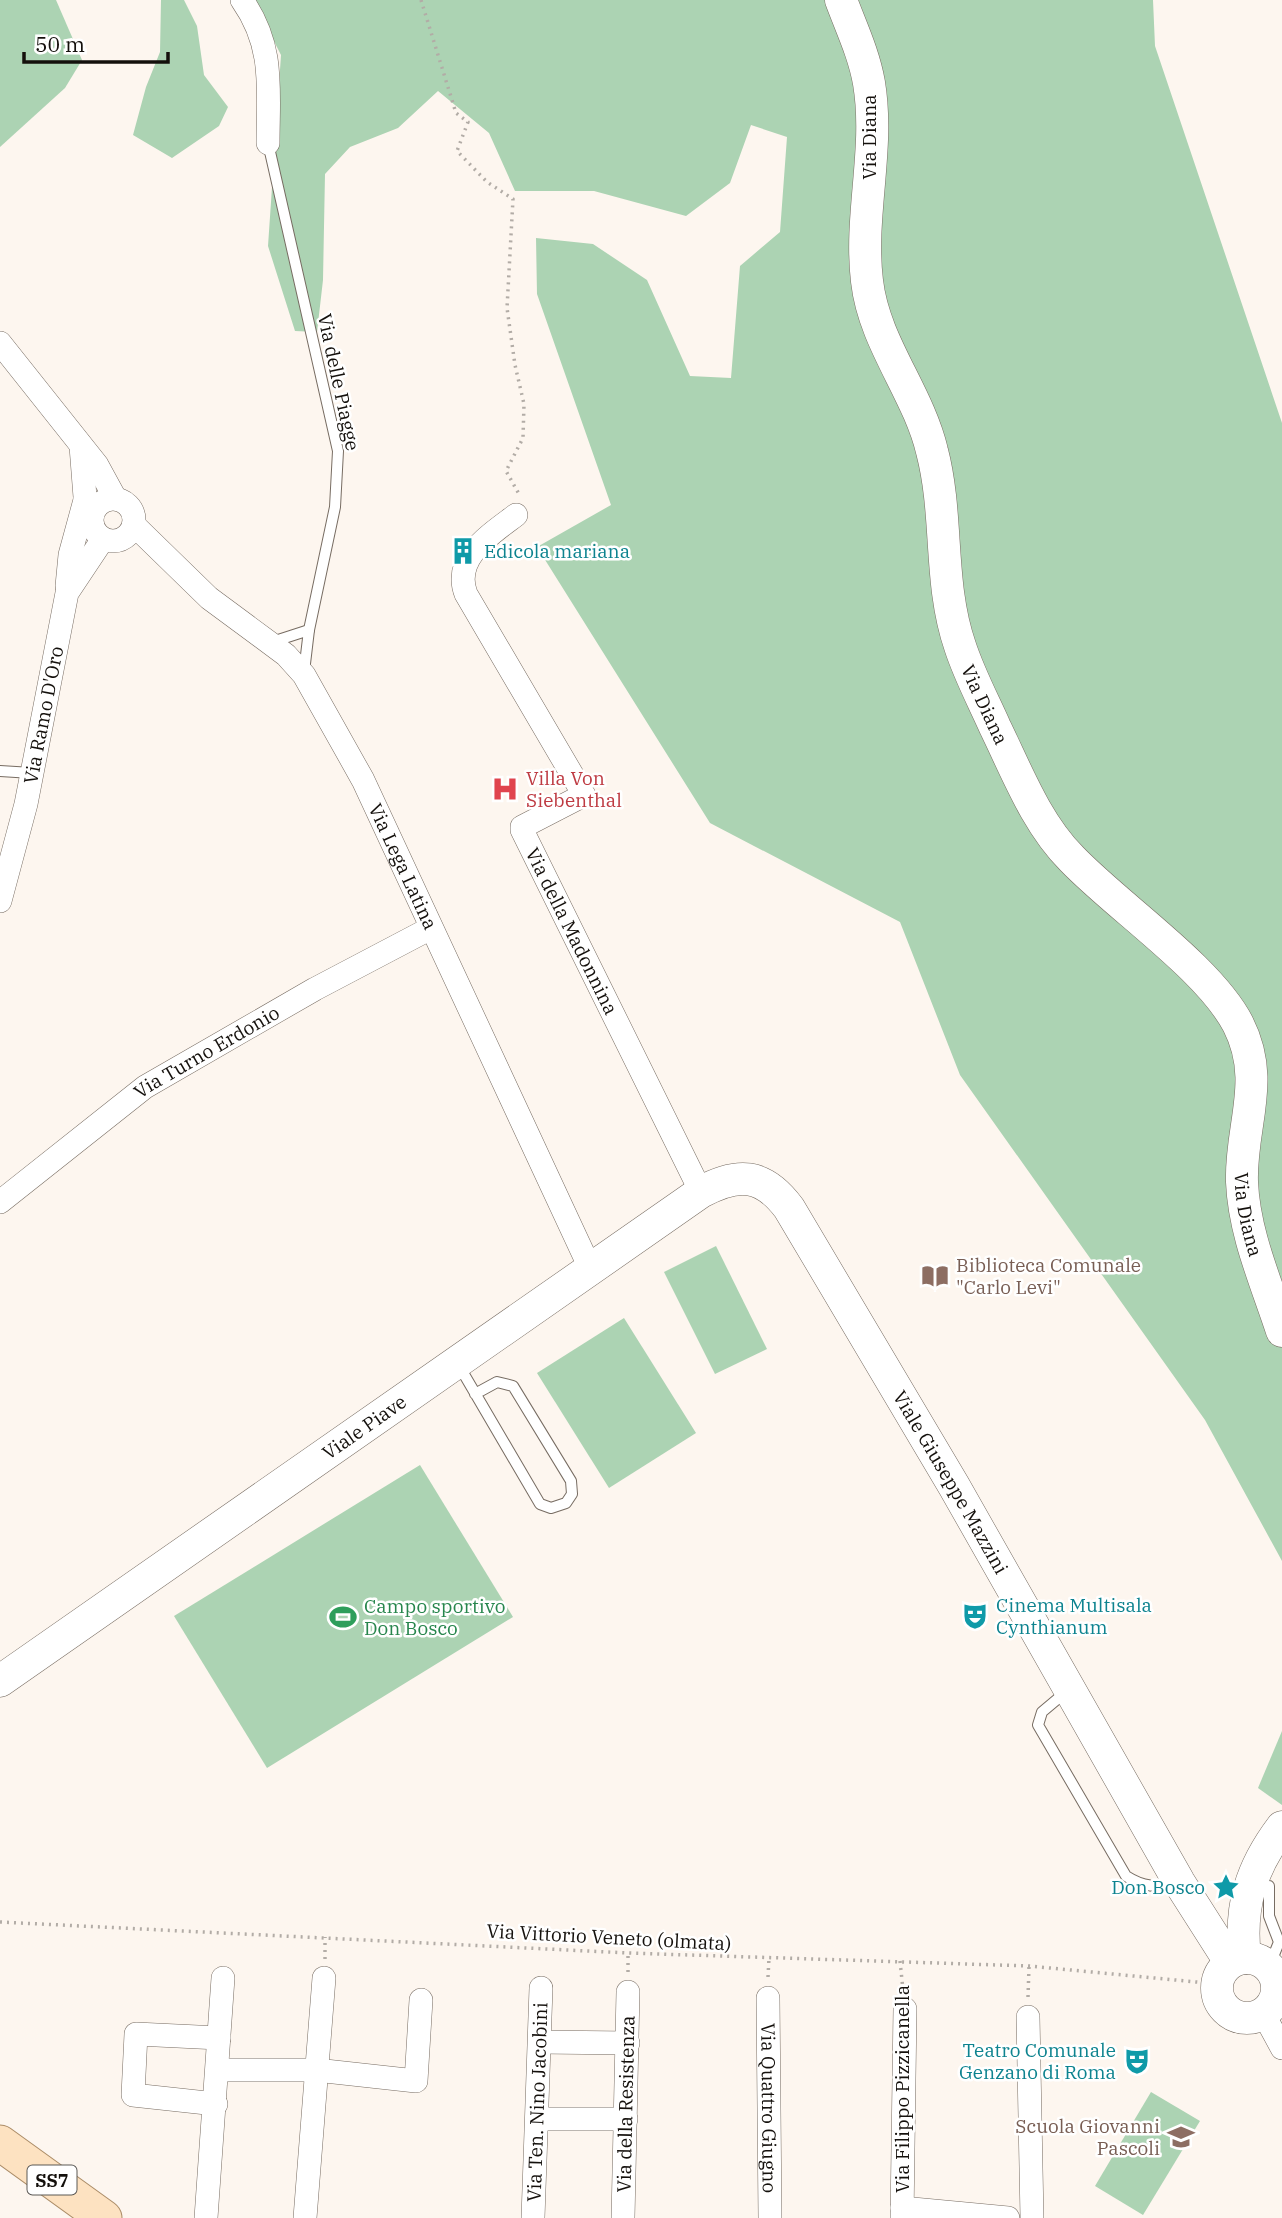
<svg xmlns="http://www.w3.org/2000/svg" width="1282" height="2218" viewBox="0 0 1282 2218" font-family="'IBM Plex Serif',serif">
<style>
.green{fill:#acd3b3}
.lines{fill:none;stroke-linecap:round;stroke-linejoin:round}
.lane-casing{stroke:#776c62;stroke-width:12}
.street-casing{stroke:#776c62;stroke-width:24}
.secondary-casing{stroke:#776c62;stroke-width:33}
.primary-casing{stroke:#ab8c67;stroke-width:37}
.path{stroke:#b2aca6;stroke-width:3.5;stroke-dasharray:2 5;stroke-linecap:butt}
.lane{stroke:#fff;stroke-width:10}
.street{stroke:#fff;stroke-width:23}
.secondary{stroke:#fff;stroke-width:32}
.primary{stroke:#fde2c1;stroke-width:35}
.labels{text-anchor:middle;dominant-baseline:central;stroke-width:5;stroke-linejoin:round;paint-order:stroke}
.shield{fill:#fff;stroke:#5a5855;stroke-width:2}
.shield-label{font-size:18px;font-weight:bold;fill:#14100c}
.street-label{font-size:19px;fill:#14100c;stroke:#fff}
.culture-label{font-size:19px;fill:#0d838f;stroke:#fff;text-anchor:start}
.health-label{font-size:19px;fill:#be3a42;stroke:#fff;text-anchor:start}
.education-label{font-size:19px;fill:#785e54;stroke:#fff;text-anchor:start}
.leisure-label{font-size:19px;fill:#27864d;stroke:#fff;text-anchor:start}
</style>
<rect width="100%" height="100%" fill="#fdf6ef"/>
<g class="green">
<path d="M0 0H56L82 60 65 88 0 147Z"/>
<path d="M161 0H184L197 26 204 75 228 107 219 126 172 158 133 135 146 87 160 52Z"/>
<path d="M253 0H1153L1155 46 1282 423V1561L1205 1420 960 1075 900 922 710 823 537 547 611 505 537 294 536 238 593 244 647 280 690 376 731 378 740 266 780 232 787 137 751 125 730 183 686 216 594 191H515L489 133 438 91 398 128 350 147 325 174 323 280 317 332 295 331 268 246 281 55Z"/>
<path d="M716 1246 767 1349 715 1374 664 1272Z"/>
<path d="M624 1318 696 1433 609 1488 537 1373Z"/>
<path d="M420 1465 513 1617 267 1768 174 1616Z"/>
<path d="M1282 1731V1805L1258 1788Z"/>
<path d="M1151 2092 1200 2121 1143 2215 1095 2186Z"/>
</g>
<g class="lines">
<defs>
<g id="lane">
<path d="M268 143 338 451 335 507 309 630"/>
<path d="M272 642 309 630 304 672"/>
<path d="M0 771 32 773"/>
<path d="M458 1364 540 1504 551 1508 566 1503 572 1494 571 1481 513 1386 497 1382 475 1394"/>
<path d="M1067 1691 1042 1712 1038 1725 1126 1876C1143 1887 1157 1888 1176 1883"/>
<path d="M1269 1967 1279 1942 1269 1916V1886"/>
</g>
<g id="street">
<path d="M242 0C275 47 268 89 268 143"/>
<path d="M0 343 97 465 115 498"/>
<path d="M81 446 85 497 93 510"/>
<circle cx="113" cy="520" r="21"/>
<path id="s1" d="M516 515C491 534 452 558 466 594L584 795 522 827V830L701 1192"/>
<path id="s2" d="M134 525 209 598 286 655 304 675 363 780 590 1268"/>
<path d="M67 586 70 555 85 500"/>
<path id="s3" d="M0 901 26 804 67 593 103 539"/>
<path id="s4" d="M0 1202 145 1087 315 989 431 928"/>
<path d="M1277 1985 1282 1986"/>
<path id="s5" d="M768 1998 770 2218"/>
<path d="M1263 2013 1282 2048"/>
<path d="M1028 2017 1032 2218"/>
<path d="M540 2042 628 2043"/>
<path d="M218 2070H316L416 2081 421 2000"/>
<path d="M216 2104 133 2095 136 2034 219 2038"/>
<path d="M537 2119H626"/>
<path d="M902 2208 1008 2218"/>
<path d="M206 2218 223 1978"/>
<path d="M305 2218 324 1978"/>
<path id="s6" d="M533 2218 541 1988"/>
<path id="s7" d="M623 2218 628 1992"/>
<path d="M902 2218 905 2009"/>
</g>
<g id="secondary">
<path id="s8" d="M841 0C851 27 864 54 869 83 880 149 859 215 867 281 874 343 918 392 932 451 949 516 938 582 960 646 969 674 983 700 995 727 1017 772 1036 823 1072 859 1118 907 1209 968 1238 1024 1267 1081 1240 1125 1242 1182 1244 1233 1266 1282 1282 1331"/>
<path id="s9" d="M0 1681 701 1192C738 1172 763 1173 789 1208L954 1486 1179 1882 1230 1962"/>
<circle cx="1247" cy="1988" r="30"/>
<path d="M1245 1958C1239 1906 1251 1868 1282 1827"/>
</g>
<path id="primary" d="M0 2143 104 2218"/>
</defs>
<use href="#lane" class="lane-casing"/>
<use href="#street" class="street-casing"/>
<use href="#secondary" class="secondary-casing"/>
<use href="#primary" class="primary-casing"/>
<g class="path">
<path d="M421 0 456 113 468 122 457 151 487 182 513 199 507 308 515 365 524 404 523 438 506 471 519 494"/>
<path d="M0 1922 628 1953 1029 1966 1217 1984"/>
<path d="M325 1959V1937"/>
<path d="M900 1961 903 1990"/>
<path d="M628 1972V1953"/>
<path d="M768 1977 769 1958"/>
<path d="M1028 1997 1029 1967"/>
</g>
<use href="#lane" class="lane"/>
<use href="#street" class="street"/>
<use href="#secondary" class="secondary"/>
<use href="#primary" class="primary"/>
</g>
<defs>
<symbol id="building-bare" viewBox="-9 -9 18 18"><path d="M-4-6H4V6H1V3H-1V6H-4ZM-2.5-4.3h1.7v1.8h-1.7ZM.8-4.3h1.7v1.8H.8ZM-2.5-1h1.7V.8h-1.7ZM.8-1h1.7V.8H.8Z" fill="#0f9aa8" stroke="#fff" stroke-width="2.5" paint-order="stroke"/></symbol>
<symbol id="hospital-bare" viewBox="-9 -9 18 18"><path d="M-5-5h3v3.5h4V-5h3V5h-3V1.5h-4V5h-3Z" fill="#e0444e" stroke="#fff" stroke-width="2.5" paint-order="stroke"/></symbol>
<symbol id="library-bare" viewBox="-9 -9 18 18"><path d="M-6-4Q-3-5.5-.7-3.5V5Q-3 3-6 4ZM6-4Q3-5.5 .7-3.5V5Q3 3 6 4Z" fill="#8d6e63" stroke="#fff" stroke-width="2.5" paint-order="stroke"/></symbol>
<symbol id="theatre-bare" viewBox="-9 -9 18 18"><path d="M-5-5.5Q0-4 5-5.5V0Q5 5 0 6Q-5 5-5 0ZM-3.3-2.5H-1v1.5H-3.3ZM1-2.5H3.3v1.5H1ZM-2.8 1Q0 5.5 2.8 1Z" fill="#0f9aa8" stroke="#fff" stroke-width="2.5" paint-order="stroke"/></symbol>
<symbol id="stadium-bare" viewBox="-9 -9 18 18"><path d="M0-5a6.5 5 0 1 0 0 10a6.5 5 0 1 0 0-10ZM-3.5-1.8h7v3.6h-7Z" fill="#2e9e5b" stroke="#fff" stroke-width="2.5" paint-order="stroke"/></symbol>
<symbol id="sight-bare" viewBox="-9 -9 18 18"><path d="M0-6L1.8-2.2L6-1.7L2.9 1.2L3.7 5.4L0 3.3L-3.7 5.4L-2.9 1.2L-6-1.7L-1.8-2.2Z" fill="#0f9aa8" stroke="#fff" stroke-width="2.5" paint-order="stroke"/></symbol>
<symbol id="school-bare" viewBox="-9 -9 18 18"><path d="M0-5L7-2L0 1L-7-2ZM-4 1L0 2.5L4 1V4Q0 6-4 4Z" fill="#8d6e63" stroke="#fff" stroke-width="2.5" paint-order="stroke"/></symbol>
</defs>
<g fill-rule="evenodd">
<use href="#building-bare" x="444" y="532" width="38" height="38"/>
<use href="#hospital-bare" x="486" y="770" width="38" height="38"/>
<use href="#library-bare" x="916" y="1257" width="38" height="38"/>
<use href="#theatre-bare" x="956" y="1597" width="38" height="38"/>
<use href="#stadium-bare" x="324" y="1598" width="38" height="38"/>
<use href="#sight-bare" x="1207" y="1868" width="38" height="38"/>
<use href="#theatre-bare" x="1118" y="2042" width="38" height="38"/>
<use href="#school-bare" x="1162" y="2118" width="38" height="38"/>
</g>
<g class="labels">
<rect class="shield" x="27.5" y="2165.5" width="49" height="29" rx="5"/>
<g class="shield-label">
<text x="52" y="2180">SS7</text>
</g>
<g class="street-label">
<text transform="translate(869 137) rotate(-90)">Via Diana</text>
<text transform="translate(339 382) rotate(78)">Via delle Piagge</text>
<text stroke="none"><textPath href="#s8" startOffset="730">Via Diana</textPath></text>
<text stroke="none"><textPath href="#s3" startOffset="191">Via Ramo D'Oro</textPath></text>
<text stroke="none"><textPath href="#s2" startOffset="443">Via Lega Latina</textPath></text>
<text stroke="none"><textPath href="#s1" startOffset="520">Via della Madonnina</textPath></text>
<text stroke="none"><textPath href="#s4" startOffset="256">Via Turno Erdonio</textPath></text>
<text stroke="none"><textPath href="#s8" startOffset="1337">Via Diana</textPath></text>
<text stroke="none"><textPath href="#s9" startOffset="444">Viale Piave</textPath></text>
<text stroke="none"><textPath href="#s9" startOffset="1274">Viale Giuseppe Mazzini</textPath></text>
<text transform="translate(609 1937) rotate(3)">Via Vittorio Veneto (olmata)</text>
<text transform="translate(902 2089) rotate(-90)">Via Filippo Pizzicanella</text>
<text stroke="none"><textPath href="#s6" startOffset="116">Via Ten. Nino Jacobini</textPath></text>
<text stroke="none"><textPath href="#s7" startOffset="114">Via della Resistenza</textPath></text>
<text stroke="none"><textPath href="#s5" startOffset="110">Via Quattro Giugno</textPath></text>
</g>
<g class="culture-label">
<text x="484" y="551">Edicola mariana</text>
<text x="996" y="1605">Cinema Multisala<tspan x="996" dy="22">Cynthianum</tspan></text>
<text x="1205" y="1887" text-anchor="end">Don Bosco</text>
<text x="1116" y="2050" text-anchor="end">Teatro Comunale<tspan x="1116" dy="22">Genzano di Roma</tspan></text>
</g>
<g class="health-label">
<text x="526" y="778">Villa Von<tspan x="526" dy="22">Siebenthal</tspan></text>
</g>
<g class="education-label">
<text x="956" y="1265">Biblioteca Comunale<tspan x="956" dy="22">"Carlo Levi"</tspan></text>
<text x="1160" y="2126" text-anchor="end">Scuola Giovanni<tspan x="1160" dy="22">Pascoli</tspan></text>
</g>
<g class="leisure-label">
<text x="364" y="1606">Campo sportivo<tspan x="364" dy="22">Don Bosco</tspan></text>
</g>
</g>
<path d="M24 52v10h144v-10" fill="none" stroke="#14100c" stroke-width="3.5"/>
<text x="35" y="52" font-size="21" fill="#14100c" stroke="#ffffff" stroke-width="5" paint-order="stroke">50 m</text>
</svg>
